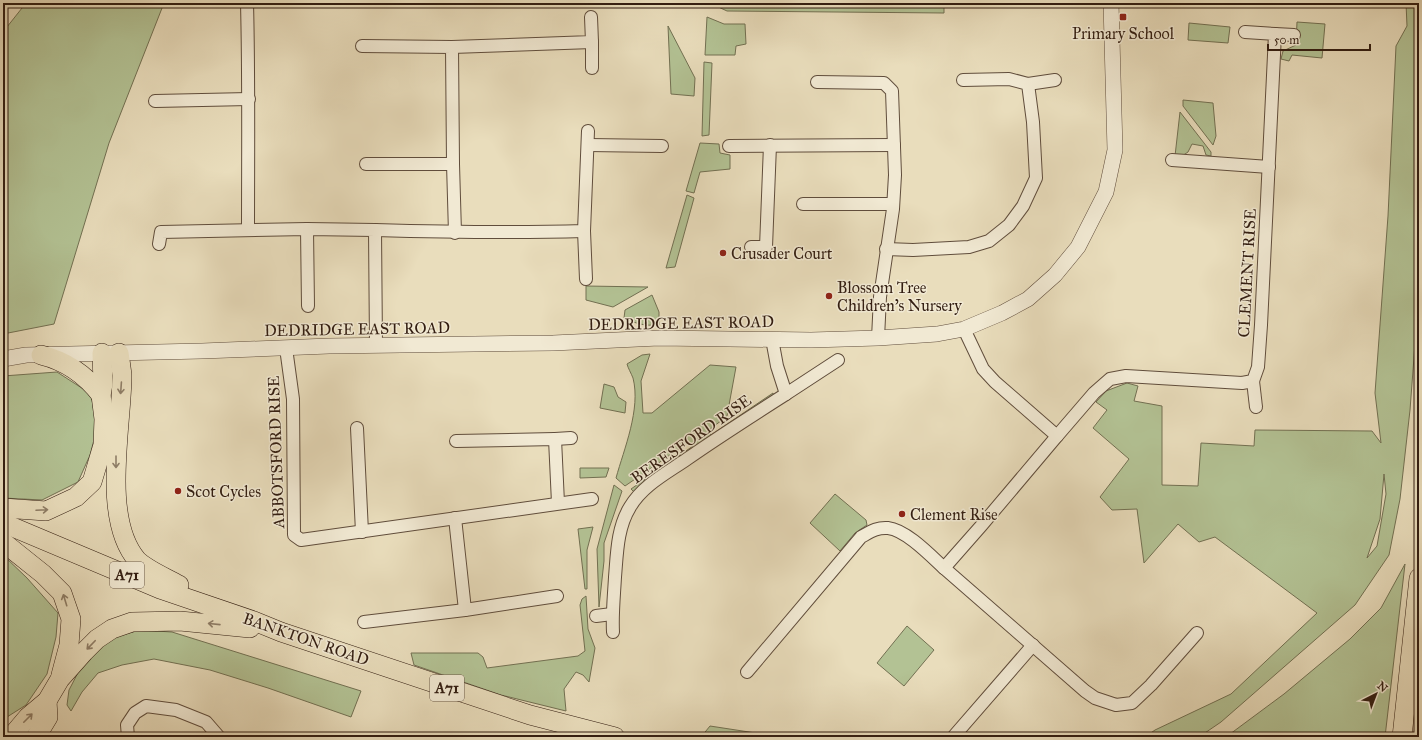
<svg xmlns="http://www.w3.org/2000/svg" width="1422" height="740" viewBox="0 0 1422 740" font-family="'IM FELL Great Primer',serif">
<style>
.green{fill:#b3c294;stroke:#727052;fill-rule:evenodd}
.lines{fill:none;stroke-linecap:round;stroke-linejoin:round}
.minor-casing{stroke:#604d3c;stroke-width:14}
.tertiary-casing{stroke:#604d3c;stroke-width:16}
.primary-casing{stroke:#321d11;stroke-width:20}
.minor{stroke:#f1e9d3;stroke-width:12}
.tertiary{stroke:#f1e9d3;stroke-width:15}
.primary{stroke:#e9ddbc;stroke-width:19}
.oneway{stroke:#8e7d66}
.poi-dot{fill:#8f2418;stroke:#f1e9d3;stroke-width:1.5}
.labels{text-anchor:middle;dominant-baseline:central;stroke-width:3;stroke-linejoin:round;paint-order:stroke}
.shield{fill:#f1e9d3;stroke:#6b5a4b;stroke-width:1}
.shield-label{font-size:15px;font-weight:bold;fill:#321d11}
.poi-label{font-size:16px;fill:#321d11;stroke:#f1e9d3;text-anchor:start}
.street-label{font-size:16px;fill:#321d11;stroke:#f1e9d3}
</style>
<rect width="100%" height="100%" fill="#e9ddbc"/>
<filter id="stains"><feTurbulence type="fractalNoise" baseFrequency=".005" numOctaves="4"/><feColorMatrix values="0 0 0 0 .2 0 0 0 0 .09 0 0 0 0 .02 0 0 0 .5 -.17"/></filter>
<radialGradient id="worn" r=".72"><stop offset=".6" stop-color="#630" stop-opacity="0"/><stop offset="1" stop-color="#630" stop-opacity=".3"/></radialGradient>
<g class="green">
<path d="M26 3H164L109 143 54 324 3 334V32Z"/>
<path d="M714 3H944V13L727 11 712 4Z"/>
<path d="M1406 3H1419V291L1410 410 1400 499 1389 555 1355 605 1221 722 1199 737H1145L1155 730 1231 694 1317 613 1215 537 1199 542 1178 524 1144 563 1137 509 1112 510 1100 497 1129 459 1093 428 1107 410 1096 402 1106 391 1127 383 1138 386 1134 401 1162 406V485L1198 486 1201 443 1254 446 1255 430 1372 431 1381 443 1375 393 1388 216 1396 46 1407 26ZM1384 474 1386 494 1377 546 1367 558 1380 519Z"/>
<path d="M707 17 724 24H745L746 44 736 46 735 55H705Z"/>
<path d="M1297 22 1325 24 1322 58 1292 55 1289 61 1281 59 1283 51 1296 45Z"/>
<path d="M1189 23 1230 27 1228 43 1188 40Z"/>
<path d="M668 26 695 78 694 96 671 94Z"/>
<path d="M704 62 712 63 709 135 702 136Z"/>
<path d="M1183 100 1213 103 1216 136 1213 145 1183 106Z"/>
<path d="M1180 112 1211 152V156L1206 155 1203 146 1192 144 1188 152 1182 156H1175Z"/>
<path d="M700 143 719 144 720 153 730 155V169L700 172 694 193 686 191Z"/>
<path d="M687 195 694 198 675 267 666 268Z"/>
<path d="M586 286 648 287 613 307 586 300Z"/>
<path d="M652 295 659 312V325C644 326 637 324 624 318L625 310Z"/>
<path d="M650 354 641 381 643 413H652L710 365 736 367 727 416 708 431 711 435 773 393 774 397 634 492 631 489 693 446 689 442 625 486 616 478C624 449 641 409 633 378 631 373 628 368 627 364L642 355Z"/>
<path d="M57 372 91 394 97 428 90 455 78 482 42 500 3 498V376Z"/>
<path d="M604 384 614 387 618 397 626 402 625 413 600 408Z"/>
<path d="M580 468H609L606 477 580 478Z"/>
<path d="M614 485 622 491 604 543V561L599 607 597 549Z"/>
<path d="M835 494 866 520 867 525 855 533 840 551 810 523Z"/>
<path d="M593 527 587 550V589H585L578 529Z"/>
<path d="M3 555 27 578 58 613 56 637 47 674 26 705 7 717H3Z"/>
<path d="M1405 564 1385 737H1226L1284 694 1350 639 1381 608Z"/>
<path d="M586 596 588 629 595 648 589 682 583 675 576 672 564 689 566 711 501 695 414 665 411 653H478L483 657 487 668 578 656 585 651 580 605 582 599Z"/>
<path d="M907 626 934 650 904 686 877 663Z"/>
<path d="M140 630 172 632 361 691 351 717 268 688 210 670 154 659 122 665 98 673 82 692 71 711 67 705 69 690 82 665 111 638Z"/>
<path d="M710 726 775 736 778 737H701Z"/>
</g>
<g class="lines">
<defs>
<g id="minor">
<path d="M247 3C249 79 248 154 248 230"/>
<path d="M1275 34 1294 35"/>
<path d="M592 42V68"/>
<path d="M362 46 452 47 453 164 455 233"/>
<path d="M452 47 592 42 591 17"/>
<path d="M817 82 884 83 892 91 895 175 893 209 880 297 878 338"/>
<path d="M1028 84 1055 80"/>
<path d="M155 101 249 99"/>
<path d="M588 145 662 146"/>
<path d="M729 146 894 145"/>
<path d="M1172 160 1269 167"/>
<path d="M366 164H453"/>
<path d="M803 204H893"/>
<path d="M307 229 308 306"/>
<path d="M375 230C445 232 514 233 584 231L588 131"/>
<path d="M584 231 586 279"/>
<path d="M159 244 161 232 307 229 375 230 376 346"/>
<path d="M751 247H766L770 145"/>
<path d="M886 249 913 250 969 247 989 241 1009 225 1023 206 1036 178 1033 122 1028 84 1009 79 963 80"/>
<path d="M964 329 983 369 995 382 1057 436 1094 393 1110 379 1126 376 1242 383 1253 381 1258 367 1261 325 1275 34 1245 32"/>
<path d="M772 339 777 366 786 394 838 360"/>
<path d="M286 348 293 399 294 535 301 540 592 499"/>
<path d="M1253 381 1256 407"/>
<path d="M357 428 362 532"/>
<path d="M1057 436 981 526 944 568 1085 691 1095 698 1116 705 1132 703 1151 685 1197 633"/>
<path d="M555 439 571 438"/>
<path d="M456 441 555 439 558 503"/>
<path d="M455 518 465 610 557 596"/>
<path d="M596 616 612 614"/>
<path d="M364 622 465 610"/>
<path d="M613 632C612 614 614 596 615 577 617 554 617 528 630 507 643 485 667 473 687 459 720 436 753 415 786 394"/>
<path d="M747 672 861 537C870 532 877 527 888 528 906 530 930 555 944 568"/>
<path d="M954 736 1033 645"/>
<path d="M128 737 127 725 135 713 146 706 176 710 206 722 219 737"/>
</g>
<path id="tertiary" d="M3 359 26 355 202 351 329 346 553 343 659 338 811 340 878 338 937 334 964 329 1002 313 1028 299 1055 275 1078 247 1106 192 1115 150 1111 3"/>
<g id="primary">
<path d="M119 353C120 360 121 367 122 375 122 426 101 518 137 560 147 570 167 578 179 585"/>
<path d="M41 355C66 361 85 374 101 395"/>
<path d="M3 508 46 511 76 497 92 482 103 445 104 419 101 395 103 384 102 353"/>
<path d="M3 523 160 589 254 621 281 632 530 715 615 737"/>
<path d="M3 542 43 574 62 593 71 619 69 645 61 675"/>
<path d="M11 737 28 717 47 701 60 679 84 652 97 639 112 629 132 622 180 621 250 628"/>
<path d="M36 737 48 717 47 701"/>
<path d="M1402 737 1419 578"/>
</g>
</defs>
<use href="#minor" class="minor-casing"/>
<use href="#tertiary" class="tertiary-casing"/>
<use href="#primary" class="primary-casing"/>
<use href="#minor" class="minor"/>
<use href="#tertiary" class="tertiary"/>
<use href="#primary" class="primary"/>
</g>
<defs><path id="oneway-shaft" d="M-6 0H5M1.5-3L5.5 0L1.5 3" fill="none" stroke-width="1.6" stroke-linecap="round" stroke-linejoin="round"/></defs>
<g class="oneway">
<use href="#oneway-shaft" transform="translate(121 388) rotate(94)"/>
<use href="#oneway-shaft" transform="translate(116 462) rotate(90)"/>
<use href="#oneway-shaft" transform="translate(42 510) rotate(-3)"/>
<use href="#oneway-shaft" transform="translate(65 600) rotate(-107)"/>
<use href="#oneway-shaft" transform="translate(214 624) rotate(-174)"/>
<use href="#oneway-shaft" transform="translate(91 645) rotate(134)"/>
<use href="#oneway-shaft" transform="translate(28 718) rotate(-45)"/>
</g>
<g class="poi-dot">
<rect x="1119" y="13" width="8" height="8" rx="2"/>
<circle cx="723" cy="253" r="4"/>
<circle cx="829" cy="296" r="4"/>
<circle cx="178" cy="491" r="4"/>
<circle cx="902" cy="514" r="4"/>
</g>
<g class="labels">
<g class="shield">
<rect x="110" y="562" width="34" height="26" rx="3"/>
<rect x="430" y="675" width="34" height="26" rx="3"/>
</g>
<g class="shield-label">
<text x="127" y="575">A71</text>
<text x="447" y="688">A71</text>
</g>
<g class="poi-label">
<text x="1123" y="33" text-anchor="middle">Primary School</text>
<text x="731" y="253">Crusader Court</text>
<text x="837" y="287">Blossom Tree<tspan x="837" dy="18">Children's Nursery</tspan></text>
<text x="186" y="491">Scot Cycles</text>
<text x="910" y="514">Clement Rise</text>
</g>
<g class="street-label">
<text transform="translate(1247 273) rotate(-87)">CLEMENT RISE</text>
<text transform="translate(681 323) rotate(-1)">DEDRIDGE EAST ROAD</text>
<text transform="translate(357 329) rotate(-1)">DEDRIDGE EAST ROAD</text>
<text transform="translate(691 439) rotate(-35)">BERESFORD RISE</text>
<text transform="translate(276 452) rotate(-92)">ABBOTSFORD RISE</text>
<text transform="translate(306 639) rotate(19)">BANKTON ROAD</text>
</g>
</g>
<rect width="1422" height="740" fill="none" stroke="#e9ddbc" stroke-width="16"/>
<rect x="4" y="4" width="1414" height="732" fill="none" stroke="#321d11" stroke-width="2"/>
<rect x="8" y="8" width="1406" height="724" fill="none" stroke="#321d11"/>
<g transform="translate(1376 694) rotate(42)" stroke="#f1e9d3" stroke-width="3" paint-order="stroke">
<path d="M0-3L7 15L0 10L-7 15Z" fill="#321d11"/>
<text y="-6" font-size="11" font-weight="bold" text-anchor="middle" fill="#321d11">N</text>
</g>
<path d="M1268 44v6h102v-6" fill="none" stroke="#321d11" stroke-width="2"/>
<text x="1274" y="44" font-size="12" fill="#321d11" stroke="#f1e9d3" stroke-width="3" paint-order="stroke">50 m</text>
<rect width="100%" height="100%" filter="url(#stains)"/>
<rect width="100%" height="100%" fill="url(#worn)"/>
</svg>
